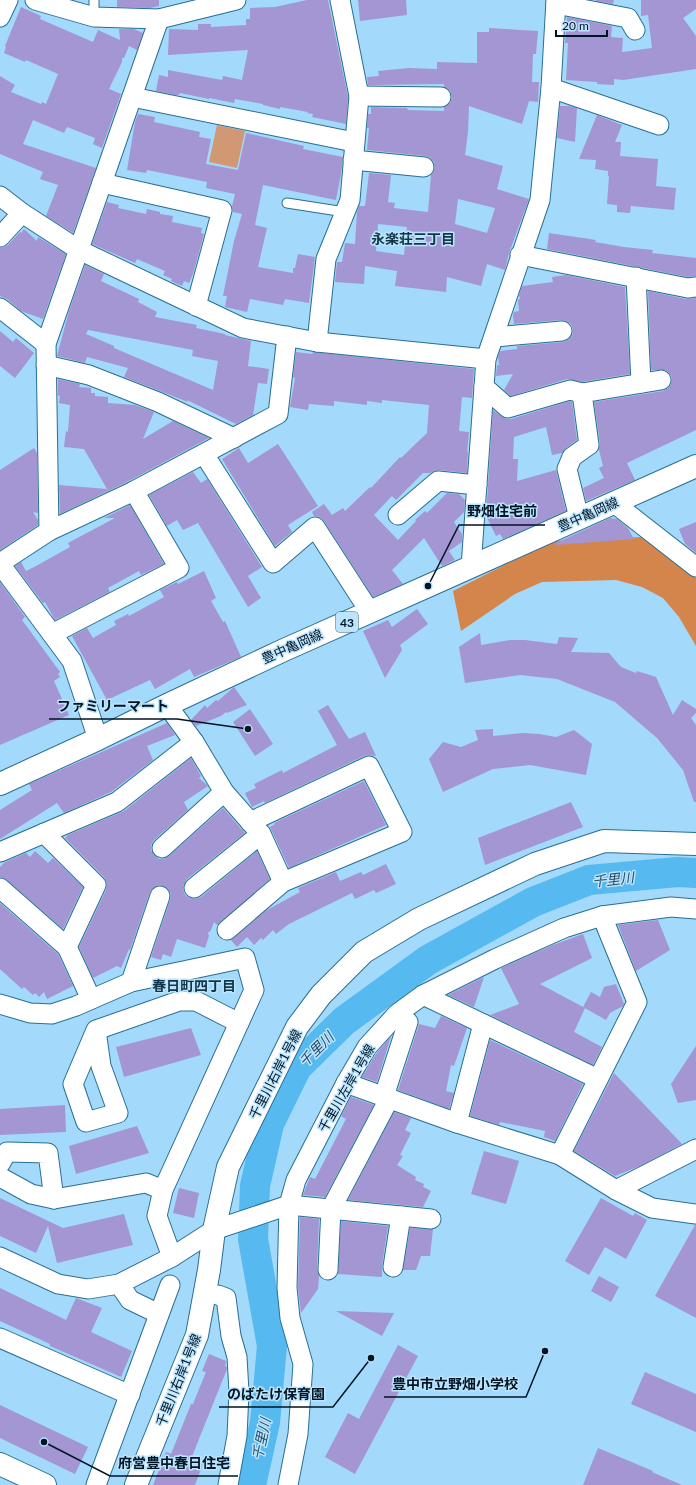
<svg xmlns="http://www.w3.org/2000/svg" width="696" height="1485" viewBox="0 0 696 1485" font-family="Lato,'Noto Sans JP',sans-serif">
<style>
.green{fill:#d09973}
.forest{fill:#d4854c}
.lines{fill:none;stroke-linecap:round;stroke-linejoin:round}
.river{stroke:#56baf0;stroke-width:30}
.building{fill:#a495d3;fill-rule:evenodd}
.service-casing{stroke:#286f94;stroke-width:11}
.minor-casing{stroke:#286f94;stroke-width:21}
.tertiary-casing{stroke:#286f94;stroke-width:24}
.primary-casing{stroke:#286f94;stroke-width:24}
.service{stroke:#fff;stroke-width:9}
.minor{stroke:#fff;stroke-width:19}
.tertiary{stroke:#fff;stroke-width:22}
.primary{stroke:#fff;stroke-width:22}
.labels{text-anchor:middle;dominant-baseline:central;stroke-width:3;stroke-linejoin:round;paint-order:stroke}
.shield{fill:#bce4fd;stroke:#385365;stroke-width:1}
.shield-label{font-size:12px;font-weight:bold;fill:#001524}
.street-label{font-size:13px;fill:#001524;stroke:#bce4fd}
.neighbourhood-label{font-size:14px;font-weight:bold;fill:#113649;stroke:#bce4fd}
.water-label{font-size:14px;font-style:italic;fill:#244e65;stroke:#bce4fd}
.leader{fill:none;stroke:#001524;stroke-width:1.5}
.callout-dot{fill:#001524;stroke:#bce4fd;stroke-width:1.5}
.callout-label{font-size:14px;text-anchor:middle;font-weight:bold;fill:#001524;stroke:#bce4fd;stroke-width:3;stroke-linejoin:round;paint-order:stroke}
</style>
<rect width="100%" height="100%" fill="#a3d9fa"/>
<path class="green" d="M217 125 245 131 237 168 209 162Z"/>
<path class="forest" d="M641 537 696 578V646L679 617 663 598 642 587 616 580 542 582 515 594 461 631 453 591 552 541Z"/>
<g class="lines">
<path class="river" d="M251 1485 265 1422 272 1346 253 1239 255 1186 269 1124 297 1067 344 1021 428 960 533 902 589 880 678 872 696 873"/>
</g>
<g class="building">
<path d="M117 0H159V6L150 8 117 7Z"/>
<path d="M307 0H328L348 97 346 124 312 117 313 114 307 113 308 112 280 107V109L263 105V104L235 99 234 103 209 98V99L180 93 179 95H175L156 91 159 75 168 77V70L222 80 223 76 242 80 248 50 168 55 169 29 198 30V24H211V27L246 25V19H250V8L275 7Z"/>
<path d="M358 0H406L407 15 360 21Z"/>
<path d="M596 0H614L613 4 596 1Z"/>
<path d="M641 0H696V9L683 18 696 36V69L623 80 614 79V85L597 84V82L566 80 568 43H565L567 17 612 26 611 37 623 38 622 52 652 48 648 15 641 16Z"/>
<path d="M21 7 41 16 40 19 93 42 98 30 120 40 119 29H134L143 33 137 50 129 46 124 58H122V62L109 89 121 94 102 148 93 144 95 138 67 127 64 133 33 120 23 144 96 168 73 233 46 216 58 185 40 179 43 172 0 154V76L15 85 11 92 41 104 42 102 46 104 58 74 26 60 25 62 4 53 6 47 5 46Z"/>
<path d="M489 28 538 31 536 54H533L532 82H539L538 102 529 101 522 124 469 106 468 132 465 155 503 166 497 189 529 199 509 253 505 270 487 264 481 286 447 277 446 292 395 286 397 271 365 266 364 284 335 282 337 262H342L345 243 355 244 357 212 359 206H365L369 173 391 175 388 202 395 203 394 208 428 212 431 175 435 168 434 162 430 158 425 156 367 150 369 128H367L368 114H371V107L407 108 408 110 444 111V107L450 103 452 98 450 91 444 87V84L368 85 367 77 379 76 378 71 409 68 437 69V62L477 63V32H489ZM458 199 495 208 487 233 455 224ZM378 224 407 227 404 255 376 251Z"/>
<path d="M560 106H570L577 108 575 142 557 138Z"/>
<path d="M138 114 155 117 154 122 200 132 199 137 211 139 206 164 238 170 246 133 304 146 303 149 343 157 341 174 336 200 263 185 255 225 267 228 258 267 293 273V268H295L298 254 315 257 309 303 285 299 283 305 250 299 247 312 225 307 227 296H223L234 241 242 214 233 212 232 206 235 194 206 188 207 182 147 170 146 173 127 170 135 122Z"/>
<path d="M597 115 622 125 615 142H621L620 156 658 159 656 186 676 188 674 210 631 206 630 213 617 212V205L607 204 609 176H608V171L595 169 596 160 579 159Z"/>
<path d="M107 202 119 205 118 208 146 214 147 209 160 212V214L173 216 172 222 202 228 201 233 204 234 193 274 189 283 184 281 182 286 171 281 172 279 163 275 165 271 137 259 135 263 92 244Z"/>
<path d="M24 229 37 241 38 237 66 254 43 319 21 311 7 299 0 296V248L8 245 20 232 21 233Z"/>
<path d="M549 233 596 240 595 242 624 247 653 250 652 253 696 258V276L688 277 547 249Z"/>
<path d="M85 265 104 274 101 281 139 299 138 302 157 312 155 317 197 325 196 328 225 334V335L251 341 248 366 269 369 267 384 258 383 253 415 236 424 187 400 188 402 124 377 128 368 87 357 85 363 57 356 69 311ZM88 330 193 350 192 356 218 361 213 390 114 348V346L86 334Z"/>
<path d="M566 275 625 287 630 374 582 382 567 379 511 396 504 390 513 374 496 376 497 365H499L498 357 500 351 517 349V346L563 342 568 340 572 336 573 330 571 324 566 321 561 320 514 324 513 315 514 312 519 311 518 300 520 299 519 295 522 286 553 282 552 277Z"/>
<path d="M648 291 686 299 696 298V430L627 463 635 480 586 501 583 488 604 478 599 468 603 466 599 450 600 444 594 402 663 391 668 388 671 384 672 378 669 373 665 370H651Z"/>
<path d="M0 331 13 342 16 338 34 353 15 378 0 366Z"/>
<path d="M296 352 312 354 313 352 474 369 472 398 462 397 459 431 469 432 467 453 468 450 467 473 439 470 430 473H423L396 500 392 496 374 515 398 540 416 521 415 520 425 511 427 513 447 493 459 494 465 500 464 512 454 522 462 534V542L449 551 455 560 442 566 424 538 392 570 403 584 373 597 324 521 320 517 314 516 312 512 324 504 332 515 343 508 345 511 370 487 371 488 400 457 401 458 427 433 429 405 382 400V403L367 401V405L334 401V406L309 404 308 410 290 407 295 378 293 377Z"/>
<path d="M58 379 80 384 79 387 91 388V393H95V396L108 397V403L135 405 154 412 143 439 173 421 209 438 129 481 60 514 59 485 107 489 84 449 64 447 66 431 68 432 70 405 59 403 60 396 58 395Z"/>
<path d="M570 401 572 402 577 440 566 448 562 453 552 455 546 427 514 437 513 459H518L517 481 556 470 566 511 503 539 500 534 496 536 486 516 493 410 501 416 506 419H511Z"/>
<path d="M278 444 318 506 288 525 292 532 275 546 222 459 239 448 248 463Z"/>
<path d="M34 448 37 453 38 513 33 512 38 520V525L0 550V470Z"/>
<path d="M193 472 201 483 207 479 262 567 248 576 261 598 248 607 198 523 183 530 177 520 167 526 149 495Z"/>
<path d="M130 505 164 564 141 575 139 571 108 588 110 592 55 620 45 602 43 603 15 566 21 562 26 571 36 566 70 547 68 543 115 518H104Z"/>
<path d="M610 518 617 519 628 528 634 539 556 545V543Z"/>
<path d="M696 522V553L685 544 679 529Z"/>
<path d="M204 571 216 598 211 601 223 622 225 621 241 657 194 677 190 669 155 689 150 680 107 700 72 636 87 628 93 638 116 625 114 621 128 614 129 616 164 597 160 590 177 582 178 584Z"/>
<path d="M0 582 25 617 22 620 60 672 58 674 60 677 54 681 69 715 0 745Z"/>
<path d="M417 609 428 624 400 645 402 650 385 678 363 631 388 620 392 627Z"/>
<path d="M480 633 481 645 510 640H525L557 644 559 637 578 638 571 652 609 653 621 667 636 673 637 671 656 677 673 715 682 700 696 709V713L691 718 696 725V802H694L683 770 657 738 615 702 557 679 520 675 465 683 459 647Z"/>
<path d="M234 687 247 705 227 713 226 712 221 716 196 726 191 720 205 705 207 708 216 700 218 701Z"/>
<path d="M328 705 349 739 365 732 376 756 369 755 364 756 265 803 264 801 252 807 245 793 256 788 254 784 282 770 283 773 337 745 318 711Z"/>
<path d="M250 709 273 744 255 756 233 722Z"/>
<path d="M167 723 175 735 147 746 153 760 111 792 64 813 57 803 0 839V810L32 790 29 784Z"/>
<path d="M493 729V736L523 733 539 734 556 737 574 730 592 744 586 775 530 765 493 769 443 792 429 759 443 742 461 747 478 740 475 730Z"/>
<path d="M191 758 201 776 199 778 208 786 184 802 188 810 154 840 151 845V850L154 855 159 859H164L169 856 223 808 245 833 187 879 184 884 183 889 185 895 190 898 195 899 201 897 257 851 270 879 217 925 214 922 211 930 208 933 209 936 205 948 177 939 171 957 163 954 161 960 151 957 170 900 171 894 168 889 164 886 158 885 153 888 150 892 130 950 129 949 121 968 117 966 93 978 79 947 106 890 107 883 104 877 65 838 68 835 124 811Z"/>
<path d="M364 781 386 825 289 868 270 827 275 824 274 823Z"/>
<path d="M571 802 583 827 485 865 478 838Z"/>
<path d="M35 851 48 863 53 858 83 887 63 929 7 880 0 877V867L5 862 26 853 30 857Z"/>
<path d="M386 864 396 884 376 893 374 890 355 899 352 893 289 924 276 934 273 930 263 940 261 938 254 945 247 937 237 947 231 940 267 910 300 892 298 888 336 872 340 881 361 872 363 875Z"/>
<path d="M0 903 58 954 73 986 47 999 44 992 39 997 35 993 33 995 24 987 22 989 0 969Z"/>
<path d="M658 920 670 950 636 971 618 925Z"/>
<path d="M583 934 592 958 540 984 585 1008 574 1032 602 1047 593 1065 490 1015 519 1004 501 968 553 945Z"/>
<path d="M484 977 474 1007 448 995Z"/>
<path d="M616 984 624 1004 623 1006 610 1013 606 1020 583 1007 591 992 600 997 604 987Z"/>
<path d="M441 1016 467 1028 454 1066 451 1065 446 1091 454 1093 449 1109 398 1090 419 1024 435 1028Z"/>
<path d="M191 1028 201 1055 124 1077 116 1047Z"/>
<path d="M391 1036 377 1082 362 1077 376 1054Z"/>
<path d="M490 1040 583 1084 555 1141 544 1137 545 1131 500 1122 499 1125 470 1116Z"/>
<path d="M696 1046V1100L678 1103 671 1084Z"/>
<path d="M614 1073 682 1144 640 1166 615 1176 574 1151Z"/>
<path d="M351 1097 374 1105 325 1197 303 1195 310 1177 315 1179 346 1119 341 1116Z"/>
<path d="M65 1105 66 1132 0 1135V1109Z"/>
<path d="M394 1112 411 1118 405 1130 411 1133 400 1155 403 1156 397 1165 416 1177 415 1180 424 1184 423 1187 431 1191 423 1207 348 1200Z"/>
<path d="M137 1126 149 1153 76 1174 69 1146Z"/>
<path d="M484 1151 519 1161 506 1204 471 1194Z"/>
<path d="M179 1188 199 1193 194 1218 173 1213Z"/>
<path d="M0 1198 63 1228 124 1214 133 1245 57 1263 48 1226 36 1253 0 1236Z"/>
<path d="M601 1198 633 1216 635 1213 647 1220 626 1259 605 1247 589 1275 565 1261Z"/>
<path d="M300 1217 319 1219 317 1269 319 1276 318 1289 301 1313 298 1288Z"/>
<path d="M341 1221 388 1226 382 1265V1277L338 1274Z"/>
<path d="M695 1225H696V1318L655 1296Z"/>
<path d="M410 1228 433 1229 430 1256H421L416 1270H403Z"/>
<path d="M599 1276 619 1287 611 1302 591 1291Z"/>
<path d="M0 1288 66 1320 76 1298 102 1308 91 1332 132 1351 121 1377 50 1346V1344L0 1321Z"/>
<path d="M336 1311 394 1313 382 1336Z"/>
<path d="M398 1345 418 1356 355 1474 325 1457 348 1413 359 1419Z"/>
<path d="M209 1354 226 1361 225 1366 227 1367V1369L191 1459 203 1464 195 1485H153L166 1452 171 1454 191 1404H193L206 1372 202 1371Z"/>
<path d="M645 1372 696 1394V1432L631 1404Z"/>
<path d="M0 1405 88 1447 75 1474 0 1438Z"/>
<path d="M598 1448 653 1471 652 1472 682 1485H583Z"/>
</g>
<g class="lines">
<defs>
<g id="service">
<path d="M94 0V17"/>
<path d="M287 203 345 212"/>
</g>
<g id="minor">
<path d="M35 0 94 17 159 19 236 0"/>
<path d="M556 4 628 18 635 30"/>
<path d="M0 17 8 0"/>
<path d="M551 88 659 125"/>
<path d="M359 96 441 97"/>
<path d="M132 97 354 142"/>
<path d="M353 160 424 167"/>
<path d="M102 183 222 210 196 306"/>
<path d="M0 196 22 213 79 250 243 328 317 342 486 359"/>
<path d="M0 237 22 213"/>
<path d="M520 255 688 288 696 287"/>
<path d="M636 277 641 383"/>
<path d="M0 308 46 344"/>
<path d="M494 337 562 331"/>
<path d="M317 342 326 259 350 200 359 96 340 0"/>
<path d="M46 365 89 375 158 402 234 438"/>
<path d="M484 387 508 408 570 390 582 393"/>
<path d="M204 454 273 563 315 527 370 612"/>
<path d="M614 503 696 567"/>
<path d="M398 515 438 481 477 485"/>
<path d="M579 518 567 469 572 457 589 445 582 393 661 380"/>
<path d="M49 531 46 344 159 19"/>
<path d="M0 563 49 531 134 491 278 414 287 336"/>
<path d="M0 564 72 661 98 739"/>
<path d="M471 567 486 359 540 200 551 88 556 0"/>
<path d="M52 634 179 568 134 491"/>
<path d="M167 705 194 742 224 792 261 834 283 882"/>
<path d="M44 833 96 885 67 947"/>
<path d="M162 848 224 792"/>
<path d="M0 852 117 802 194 742"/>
<path d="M0 888 67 947 91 999"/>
<path d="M194 888 261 834"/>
<path d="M227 930 283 882 402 832 369 766 250 822"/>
<path d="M131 982 160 896"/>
<path d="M423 995 598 1079"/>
<path d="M0 1004 30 1013 52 1014 76 1006 131 982 245 958 254 990 163 1190 157 1216 172 1257"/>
<path d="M96 1030 73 1084 86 1122 118 1113 101 1066 96 1030 179 1001H196L239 1023"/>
<path d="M346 1083 457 1123 560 1155 616 1190 652 1208 696 1214"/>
<path d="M457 1123 483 1024"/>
<path d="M560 1155 637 1002 602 916"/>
<path d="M0 1164 7 1152 48 1153 54 1199"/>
<path d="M0 1177 31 1194 54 1199 146 1183 163 1190"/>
<path d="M616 1190 696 1149"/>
<path d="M0 1257 58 1284 88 1289 119 1284 172 1257 214 1230 289 1205 431 1219"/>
<path d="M393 1267 401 1216"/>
<path d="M328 1270 331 1209 389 1099 386 1090 408 1022"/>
<path d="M119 1284 130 1300 159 1314"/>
<path d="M218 1295 226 1298 231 1336 237 1357 239 1392 237 1436 228 1485"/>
<path d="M0 1338 130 1395"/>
<path d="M96 1485 170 1285"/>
<path d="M288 1485 298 1434 303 1364 290 1318 287 1288 289 1205 296 1180 346 1083 367 1047 397 1014 423 995 495 959 564 928 602 916 671 907 696 909"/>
</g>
<g id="tertiary">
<path d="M0 1464 45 1485"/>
<path d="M136 1485 197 1335 209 1270 214 1230 228 1167 297 1027 321 995 364 952 419 919 535 864 604 841 696 844"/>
</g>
<path id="primary" d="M0 784 98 739 167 705 284 650 428 586 696 466"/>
</defs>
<use href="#service" class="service-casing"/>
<use href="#minor" class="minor-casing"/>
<use href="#tertiary" class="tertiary-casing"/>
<use href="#primary" class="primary-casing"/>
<use href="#service" class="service"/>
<use href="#minor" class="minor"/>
<use href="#tertiary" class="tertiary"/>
<use href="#primary" class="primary"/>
</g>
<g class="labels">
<rect class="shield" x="336" y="612" width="22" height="20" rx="3"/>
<g class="shield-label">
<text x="347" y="622">43</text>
</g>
<g class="street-label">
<text transform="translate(588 514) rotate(-24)">豊中亀岡線</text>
<text transform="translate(292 646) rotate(-24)">豊中亀岡線</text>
<text transform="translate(275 1074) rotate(-63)">千里川右岸1号線</text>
<text transform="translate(346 1088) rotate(-60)">千里川左岸1号線</text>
<text transform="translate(178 1380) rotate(-68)">千里川右岸1号線</text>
</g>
<g class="neighbourhood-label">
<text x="413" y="238">永楽荘三丁目</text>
<text x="194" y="985">春日町四丁目</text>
</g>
<g class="water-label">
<text transform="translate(613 879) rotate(-6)">千里川</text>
<text transform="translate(316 1049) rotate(-45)">千里川</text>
<text transform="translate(261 1439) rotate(-78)">千里川</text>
</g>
</g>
<path class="leader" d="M428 586L459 525H545M248 729L177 719H49M545 1351L526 1397H384M371 1358L333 1407H219M44 1442L110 1476H238"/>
<g class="callout-dot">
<circle cx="428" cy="586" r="4"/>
<circle cx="248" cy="729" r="4"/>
<circle cx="545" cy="1351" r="4"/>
<circle cx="371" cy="1358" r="4"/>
<circle cx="44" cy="1442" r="4"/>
</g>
<g class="callout-label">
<text x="502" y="516">野畑住宅前</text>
<text x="113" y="711">ファミリーマート</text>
<text x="455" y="1389">豊中市立野畑小学校</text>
<text x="276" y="1399">のばたけ保育園</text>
<text x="174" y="1468">府営豊中春日住宅</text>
</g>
<path d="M556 30v6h51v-6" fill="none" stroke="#001524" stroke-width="2"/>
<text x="562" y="30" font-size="12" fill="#001524" stroke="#bce4fd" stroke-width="3" paint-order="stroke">20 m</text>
</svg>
